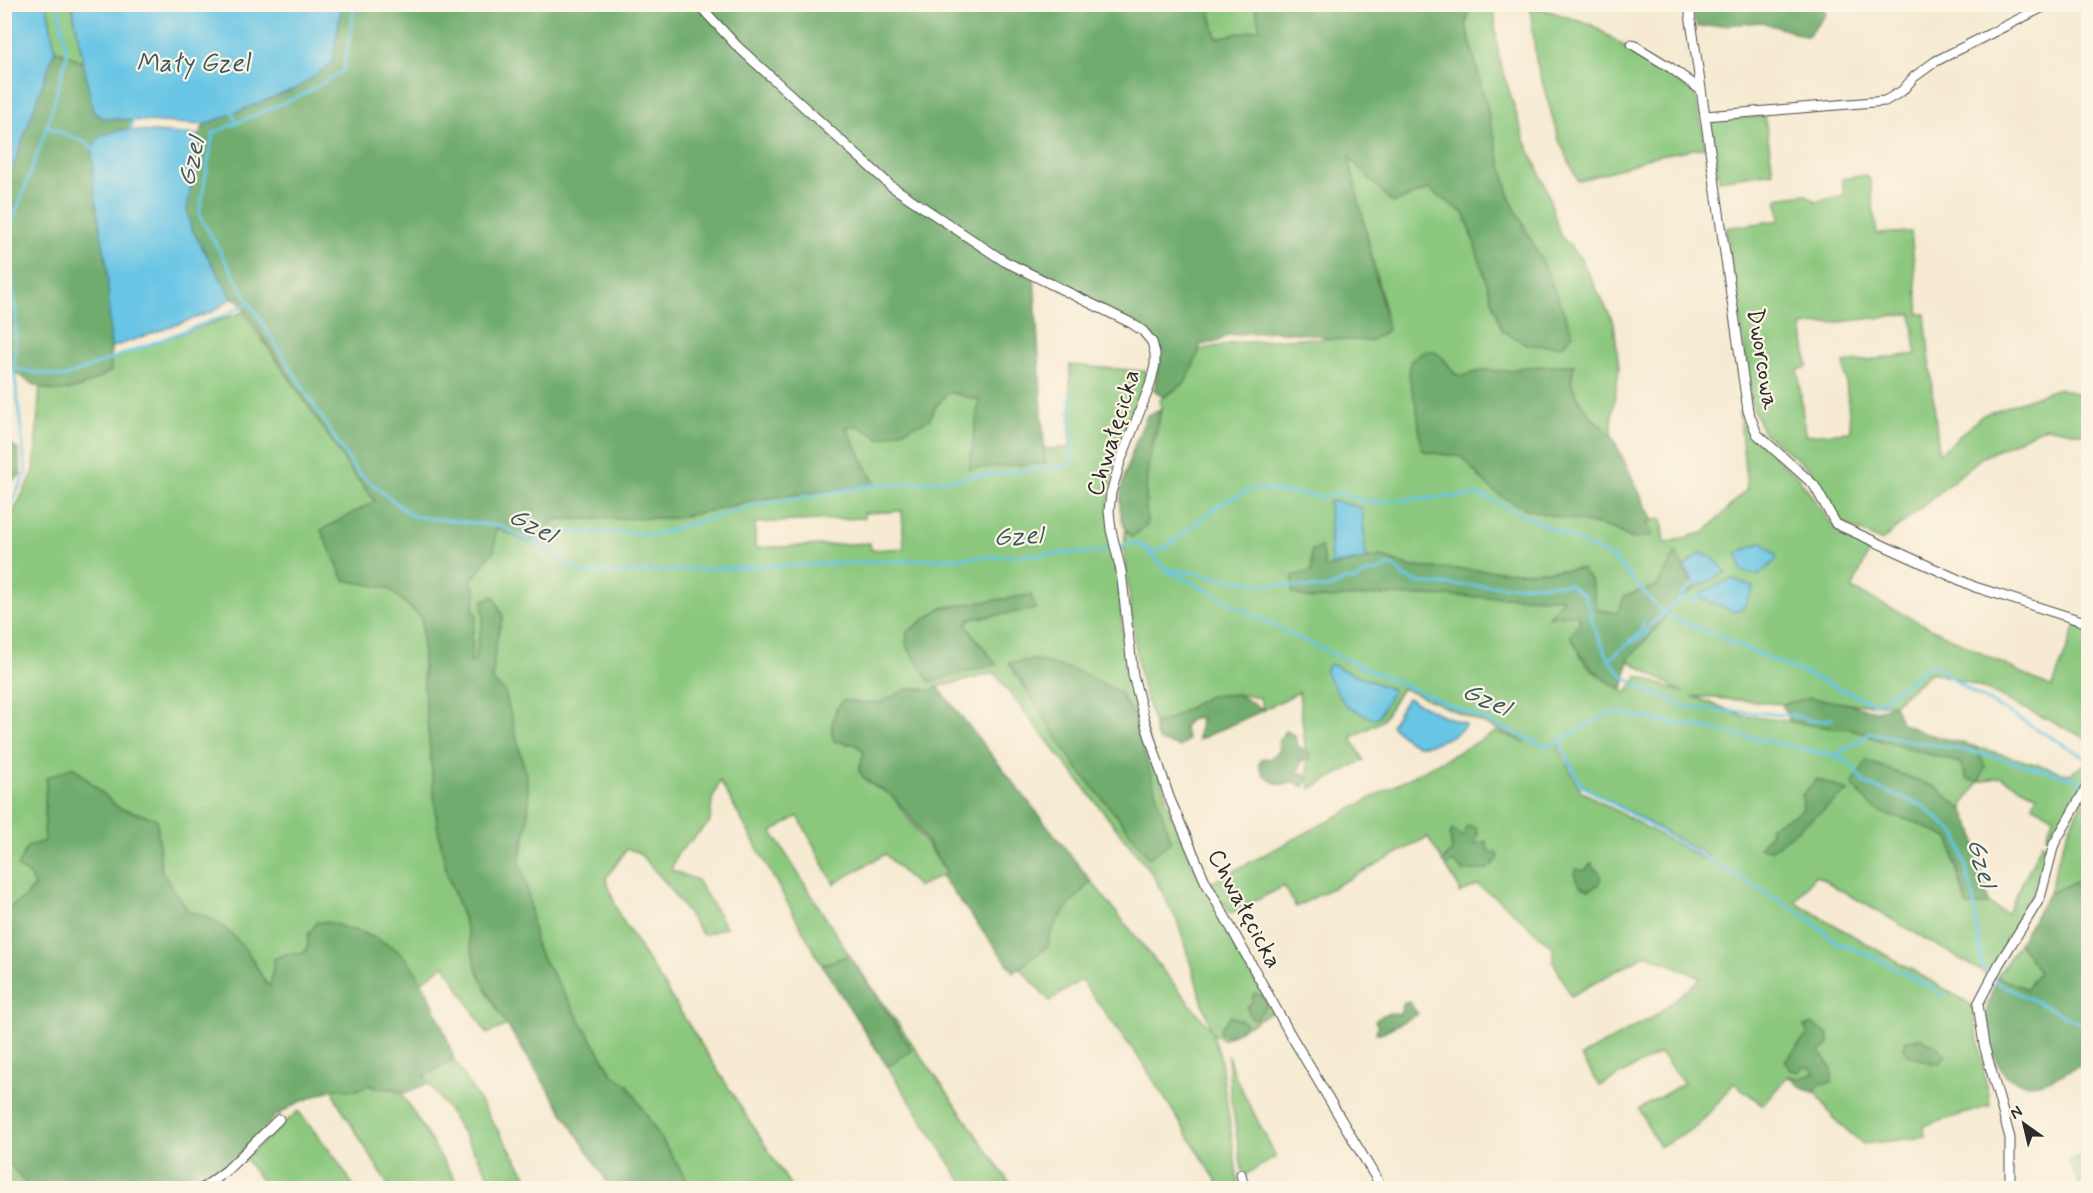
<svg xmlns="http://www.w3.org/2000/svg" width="2093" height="1193" viewBox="0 0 2093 1193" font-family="Mynerve,sans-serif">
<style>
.green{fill:#8bc87e;stroke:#5b7a54;stroke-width:1.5;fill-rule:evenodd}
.forest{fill:#70ac6d;stroke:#4e6c4c;stroke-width:1.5}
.water{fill:#67c5e5;stroke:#497888;stroke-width:1.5}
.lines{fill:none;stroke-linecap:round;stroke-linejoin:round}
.stream{stroke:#67c5e5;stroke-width:3}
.street-casing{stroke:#494844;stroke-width:11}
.street{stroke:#fff;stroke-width:9}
.labels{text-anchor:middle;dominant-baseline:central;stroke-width:4.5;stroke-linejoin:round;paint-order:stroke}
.street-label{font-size:24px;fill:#2b2b2b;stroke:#fcf5e5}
.water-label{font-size:26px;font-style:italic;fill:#3d5963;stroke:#fcf5e5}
</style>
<rect width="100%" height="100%" fill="#fcf5e5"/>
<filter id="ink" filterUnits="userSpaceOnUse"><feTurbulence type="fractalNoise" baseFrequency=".0167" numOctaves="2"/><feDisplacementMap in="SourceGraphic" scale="12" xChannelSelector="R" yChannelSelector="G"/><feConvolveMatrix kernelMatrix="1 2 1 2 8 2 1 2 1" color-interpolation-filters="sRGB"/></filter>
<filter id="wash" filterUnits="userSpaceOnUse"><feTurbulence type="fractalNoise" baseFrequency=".008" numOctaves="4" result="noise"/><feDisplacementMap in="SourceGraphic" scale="24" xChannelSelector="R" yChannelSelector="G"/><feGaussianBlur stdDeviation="1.35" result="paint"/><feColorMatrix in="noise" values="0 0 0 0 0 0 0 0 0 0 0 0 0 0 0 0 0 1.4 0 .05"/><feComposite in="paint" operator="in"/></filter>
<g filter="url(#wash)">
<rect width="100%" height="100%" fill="#f6ead2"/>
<g class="green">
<path d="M47 5H72L84 63 55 49Z"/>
<path d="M1208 5H1255L1260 29 1216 38Z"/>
<path d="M1470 5H1495V30L1499 59 1524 138 1547 190 1560 235 1580 258 1614 323 1619 369 1612 416V436C1597 422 1576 405 1571 384 1570 378 1573 370 1574 365L1525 367 1509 371 1485 370 1462 376 1455 374 1444 359 1424 351 1411 361 1409 376 1417 409 1422 450 1462 457 1466 461 1571 518 1616 530 1632 539 1652 535 1646 521 1662 519 1665 543 1705 532 1747 489 1739 411 1754 434 1779 461 1798 477 1836 530 1858 539 1871 547 1852 589 2052 688 2076 625 2088 631V739L1978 686 1931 672 1894 704H1782L1692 696 1744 716 1850 728 1882 741 1960 763 1967 778 1978 781 1985 767 1976 747 2070 774 2086 763 2088 752V779L2054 836 2046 835 2054 817 2032 805 2037 795 2001 777 1979 782 1963 804 1964 811 1935 787 1891 771 1886 814 1915 822 1950 839 1957 872 1967 906 1989 904 2007 914 2042 843 2050 848 2037 895 1988 975 1815 875 1795 902 1972 1005 1990 1106 1924 1126 1925 1137 1863 1144 1833 1118 1817 1093 1804 1089 1788 1076 1763 1105 1734 1083 1698 1126 1659 1147 1639 1109 1684 1083 1660 1053 1600 1086 1581 1056 1656 1015 1701 978 1647 954 1571 996 1553 961V948L1501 901 1477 885 1459 894 1460 889 1428 837 1296 907 1284 886 1230 914 1211 883 1496 732 1526 742 1402 688 1382 721 1351 738 1364 760 1310 789 1299 692 1264 710 1260 698 1237 694 1209 696 1168 720 1154 724 1142 685 1137 658 1124 554 1125 531 1132 537 1147 525C1146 504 1144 484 1148 464 1152 443 1163 421 1160 400L1185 383 1199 350 1235 343 1301 338 1371 341 1385 311 1348 156 1429 189 1465 214 1503 331 1544 265 1510 199 1466 25ZM1329 502 1362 508 1366 559 1380 556 1411 567 1519 572 1581 569 1591 581 1598 610 1618 613 1625 596 1657 586 1676 554 1693 584 1624 658 1684 693 1638 676 1627 693C1613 685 1584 669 1579 652 1576 640 1582 627 1578 614L1550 616 1564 598 1370 595 1293 576 1312 571 1321 547 1325 568 1331 566ZM1559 744 1581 785 1709 856 1703 859 1581 791 1558 747Z"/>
<path d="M1530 5 1592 25 1695 93 1706 147 1649 157 1637 163 1578 181 1559 140 1536 60Z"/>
<path d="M1735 117H1765L1773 172 1719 180 1711 125 1713 121 1719 118Z"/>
<path d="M1867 175 1870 180 1877 234 1911 232 1919 314H1925L1939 454 1983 415 2059 388 2088 397V435L2045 427 1981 458 1881 541 1844 524 1831 509 1809 469 1763 432 1750 401 1746 356 1726 228 1780 220 1777 198 1805 194 1816 202 1844 195 1842 179ZM1912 314 1916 354 1844 363 1851 432 1805 435 1798 370 1808 367 1802 326Z"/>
<path d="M243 312 375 502 344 580 389 588 422 618 423 673 437 824 447 874 465 924 476 967 491 999 507 1025 487 1034 445 965 421 982 414 970 365 933 353 930 308 935V946L304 953 286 954 274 959 271 988C261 979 257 967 250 956 236 936 213 914 189 912L161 870 157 819 119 808 74 767 46 778 44 842 28 873 35 886 25 897 5 911 4 531 34 471 40 383Z"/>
<path d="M1070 365 1154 372 1121 451 1115 460 1108 505 1120 582 1121 617 1127 666 1178 837 1181 836 1192 861 1272 1012 1223 1040 1212 1033 1220 1056 1239 1188H1221L1142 1062 1081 980 1050 1001 1019 967 1048 946C1050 920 1074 900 1091 881L1211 1030 1178 923 1153 875 994 673 938 687 931 691 915 688 879 703H862L850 700 836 709 831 734 847 744H855L864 752 859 771 875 787 891 794 947 873 918 887 885 854 834 884 798 816 772 832 849 955 943 1087 1013 1188H966L822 965 720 781 712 800 710 822 677 854 671 870 697 880 726 927 703 935 665 882 638 852 627 849 606 878 618 913 792 1188H691L628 1085 613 1075 536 947 528 892 519 860 525 840 529 799 527 780 516 736 493 682V661L495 638 503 617 483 600V621L474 662 470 663 473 642 471 638 477 616 473 610 476 594 471 580C480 571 485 560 494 551L496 528 556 519 676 518 767 498 875 484 846 427 929 420 936 406 949 392 979 400 1045 463 1044 449 1070 448ZM902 511 904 548 871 550 870 543 755 548V523L864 518V513ZM1031 595 1036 609 970 619 966 626 995 664 907 632 941 608ZM1035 660 1078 671 1119 692 1132 713 1149 858 1010 663Z"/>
<path d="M2088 793V877L2049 893C2058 857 2068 824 2088 793Z"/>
<path d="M2019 943 2039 972 2027 989 1997 977Z"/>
<path d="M1228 1055 1234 1074 1276 1157 1243 1176 1230 1091Z"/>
<path d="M454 1060 534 1188H497L447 1108 423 1076Z"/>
<path d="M367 1085C382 1091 389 1085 402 1094L460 1188H390L337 1101 333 1089 357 1090Z"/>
<path d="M298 1111 334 1156 355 1188H266L245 1158Z"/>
<path d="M2088 1157V1188H2081L2068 1160Z"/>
<path d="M5 1158 29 1188H5Z"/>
</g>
<g class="forest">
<path d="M1208 4 1217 38 1260 29 1255 5H1470L1466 25 1510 199 1544 265 1573 334 1562 346 1529 345 1502 331 1465 214 1429 189 1393 203 1349 157 1388 330 1371 341 1329 339 1319 335 1274 331 1228 335 1217 342 1200 345 1198 355 1185 383 1163 397 1154 391 1159 356 1153 339 1034 274 1045 463 969 469 979 400 949 392 936 406 929 420 881 439 858 426 846 427 875 485 767 498 676 518 556 519 530 543 496 528 494 551C485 560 480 571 471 580L476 594 473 610 477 616 471 638 473 642 470 663 474 662 483 621V600L494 596 503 617C495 639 493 658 493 681L505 692 527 780 529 799 527 824 519 860 528 892 536 947 613 1075 628 1085 692 1188H611L507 1025 491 999 476 967 466 926 447 874 437 824 424 688 422 618 388 588 344 580 321 530 375 501 354 475 238 300 232 298 191 228 187 210 199 135 204 125 299 87 332 63 342 5Z"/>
<path d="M1691 5H1824L1826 14 1807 37 1762 22 1697 27Z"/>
<path d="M55 49 84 63 93 111 102 118 133 120 131 131 121 130 101 230 107 266 110 299 111 371C65 399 48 398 6 366L4 349V190Z"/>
<path d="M1424 351H1434L1444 359 1455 374 1462 376 1485 370 1509 371 1525 367 1574 365 1571 382 1581 403 1594 420 1612 436 1653 521 1646 522 1653 535C1647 536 1640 538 1634 538 1627 538 1620 531 1613 529 1575 517 1531 518 1498 494 1483 484 1474 470 1462 457 1448 454 1434 455 1422 450L1417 409 1409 376V367L1411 361Z"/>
<path d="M1161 410C1148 451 1144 482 1147 525L1132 537C1103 511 1135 444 1147 415Z"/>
<path d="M5 441H8L18 450 21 475 5 485Z"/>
<path d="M1321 547 1325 568 1380 556 1411 567 1521 572 1582 569 1591 581 1598 610 1617 613 1625 596 1657 586 1676 553 1695 589 1676 600 1659 626 1629 658 1623 690C1596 676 1584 662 1570 636L1580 622 1578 614 1550 617 1563 598 1383 595 1310 599 1292 593 1293 576 1312 571 1311 551Z"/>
<path d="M1031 595 1036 609 970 619 966 625 996 664 930 682 906 645 907 632 941 608Z"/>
<path d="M1035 660 1078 671 1119 692 1132 713 1171 842 1149 858 1125 826 1076 767 1009 663Z"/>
<path d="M938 687 1091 881C1075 900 1050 920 1048 946L1014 972 941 876 947 872C931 849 912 815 892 796 880 785 869 788 859 771L864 752 855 744 834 741C829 727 834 711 843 700L862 703H879L907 689 915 688 931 691Z"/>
<path d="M1237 694 1264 710 1198 740 1200 717 1189 720 1184 727 1188 740 1180 747C1164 741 1155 746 1154 724L1168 720 1209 696Z"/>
<path d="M1810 698 1844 703 1876 711 1894 704 1901 723 1924 733 1976 747 1985 767 1979 782 1967 779 1960 763 1882 741 1850 728H1831L1790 722 1782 704Z"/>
<path d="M1285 731 1295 735 1297 746 1311 754 1310 759 1301 761 1298 773 1306 774 1308 780 1304 787 1293 782C1280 789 1262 779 1259 764L1263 758 1270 759 1280 750 1278 743Z"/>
<path d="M1867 761 1935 787 1964 811 1973 831 1989 904 1967 906 1950 839 1915 822 1886 814 1870 806 1852 784Z"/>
<path d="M73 767 119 808 157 819 161 870 189 912C215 915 239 938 252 959 258 969 262 979 270 987L274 959 286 954 304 953 308 946V935L317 922C331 921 340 926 353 930 370 935 385 941 399 952 423 971 445 1031 454 1060L424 1076 429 1083 402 1094 393 1088 385 1089 367 1085 357 1090 333 1089 295 1104 276 1116 240 1156 194 1188H29L5 1158 4 911 26 897 35 887 28 873 17 867 28 846 44 841 46 778Z"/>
<path d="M1817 779 1848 791 1771 850 1759 848 1771 833 1769 827C1784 818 1790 820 1803 808L1802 795Z"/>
<path d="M1469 826 1476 827 1478 834 1474 844 1486 841 1488 851 1497 853 1499 857C1487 874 1482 869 1463 871L1454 863 1446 865 1442 862 1452 851 1450 836 1452 829 1463 837 1466 827Z"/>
<path d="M1592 863 1593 868 1599 872 1601 877 1598 885 1589 890 1581 887 1574 874 1576 869 1584 871Z"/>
<path d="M2088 877V1060C2073 1068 2055 1080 2038 1083 2007 1088 1998 1069 1990 1044 1987 1037 1984 1029 1985 1022 1986 1006 1992 992 1997 977L2027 989 2039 972 2019 943 2049 893Z"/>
<path d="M849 955 912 1050 888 1067 822 965Z"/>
<path d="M1255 993 1263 997 1267 1005 1257 1018H1251L1247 1007 1253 1002 1252 997Z"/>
<path d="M1404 1002H1409L1418 1014 1381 1033H1376L1378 1026 1375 1021C1384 1013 1388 1012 1400 1014Z"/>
<path d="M1231 1016 1246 1023C1240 1031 1231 1037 1221 1034L1220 1029Z"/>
<path d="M1813 1024 1828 1035C1831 1045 1827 1046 1820 1052L1832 1070V1082L1820 1084 1814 1092 1804 1089 1788 1076 1801 1078 1815 1073 1811 1068 1803 1066 1799 1072 1790 1070 1785 1061 1808 1034 1804 1027Z"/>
<path d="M1921 1038 1937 1047 1946 1055 1940 1063H1931L1908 1055 1904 1048 1906 1040Z"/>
</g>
<g class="water">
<path d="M5 4 47 5 55 49 5 190Z"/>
<path d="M72 5V4L342 5 332 63 299 87 204 125 102 118 93 111Z"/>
<path d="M121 130 199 135 187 210 191 228 232 298 212 312 111 348 107 266 94 191 92 148 100 136Z"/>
<path d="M1336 501 1362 508 1366 559 1331 565 1329 502Z"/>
<path d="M1762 542 1777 556 1775 561 1759 575 1741 571 1738 553Z"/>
<path d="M1701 553 1713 558 1726 572 1698 587 1684 567Z"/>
<path d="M1732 579 1754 587 1744 607 1735 612 1699 598 1702 592Z"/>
<path d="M1330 664 1393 690 1379 716 1373 719 1346 706 1326 674V669Z"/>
<path d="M1407 698 1446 717 1466 724C1459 735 1427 749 1414 744 1405 741 1398 731 1391 725Z"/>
</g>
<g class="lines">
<g class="stream">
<path d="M355 4 343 71 304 94 213 133 199 215 249 302 355 470 412 516 500 526 547 550 585 574 1100 552 1134 543 1145 547 1165 569 1286 632 1351 662 1547 747 1612 712 1721 731 1835 756 1851 764 1864 783 1923 806 1958 836 1973 896 1982 968 1999 984 2088 1027"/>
<path d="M233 113 237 123"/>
<path d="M47 127 85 142 92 148"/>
<path d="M131 131 133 120"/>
<path d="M14 369 64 377 224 316 249 302"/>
<path d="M4 519 26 473 14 369 16 315 7 237 47 127 67 55 58 4"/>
<path d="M535 544 549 531 656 534 754 506 875 485 915 483 1068 466 1072 458 1070 390"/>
<path d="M1149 552 1162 550 1223 502 1255 488 1322 497 1338 493 1368 502 1482 495 1613 558 1663 613 1876 704 1932 664 1972 692 2084 756"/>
<path d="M1168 569 1263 584 1322 588 1336 586 1344 580H1356L1367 573 1379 571 1388 566 1395 567 1405 578 1425 584 1506 586 1568 584 1585 596 1595 630 1609 660 1624 677 1647 691 1672 699 1677 704 1693 708 1798 716 1809 721 1832 719"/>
<path d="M1681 598V595L1695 583"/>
<path d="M1631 640 1641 632 1644 623"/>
<path d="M1625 646 1645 635 1650 625 1681 598 1694 601 1697 596 1699 597"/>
<path d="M1609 660 1626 645"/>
<path d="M1559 741 1581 785 1807 917 1836 942 1878 959 1946 996"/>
<path d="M1835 756 1870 733 1989 755 2079 780 2087 784"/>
</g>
</g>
</g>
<g filter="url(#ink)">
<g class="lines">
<defs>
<g id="street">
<path d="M698 4 737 46 891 186 1004 261 1131 323 1143 331 1152 342 1155 353V365L1150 385 1120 462 1111 493 1109 511 1111 530 1121 571 1133 675 1145 722 1169 797 1205 881 1289 1032 1382 1188"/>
<path d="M2049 4 1936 61 1914 77 1902 91 1885 101 1705 116 1748 411 1757 434 1814 485 1836 524 1975 587 2088 623"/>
<path d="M1690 14 1705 116"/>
<path d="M1632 44 1671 68 1701 90"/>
<path d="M1241 1174 1244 1188"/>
<path d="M203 1188 227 1170 279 1119"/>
<path d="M2010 1188V1138L1984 1045 1978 1004 1999 964 2040 898 2054 844 2088 785"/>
</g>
</defs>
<use href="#street" class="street-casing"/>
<use href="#street" class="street"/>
</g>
</g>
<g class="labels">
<g class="street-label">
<text transform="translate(1762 359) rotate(81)">Dworcowa</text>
<text transform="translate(1114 433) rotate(-73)">Chwałęcicka</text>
<text transform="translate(1244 909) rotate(62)">Chwałęcicka</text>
</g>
<g class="water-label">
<text x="193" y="64">Mały Gzel</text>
<text transform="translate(192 162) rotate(-77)">Gzel</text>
<text transform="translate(532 526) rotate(27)">Gzel</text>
<text transform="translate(1018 537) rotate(-3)">Gzel</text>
<text transform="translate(1486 700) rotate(24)">Gzel</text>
<text transform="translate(1981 863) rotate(74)">Gzel</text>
</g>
</g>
<rect width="2093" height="1193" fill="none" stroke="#fcf5e5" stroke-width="24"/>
<g transform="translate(2024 1124) rotate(326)" stroke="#fcf5e5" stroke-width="4.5" paint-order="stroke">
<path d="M0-4.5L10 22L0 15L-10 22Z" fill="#2b2b2b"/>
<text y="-9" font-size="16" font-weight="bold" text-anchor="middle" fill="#2b2b2b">N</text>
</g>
</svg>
